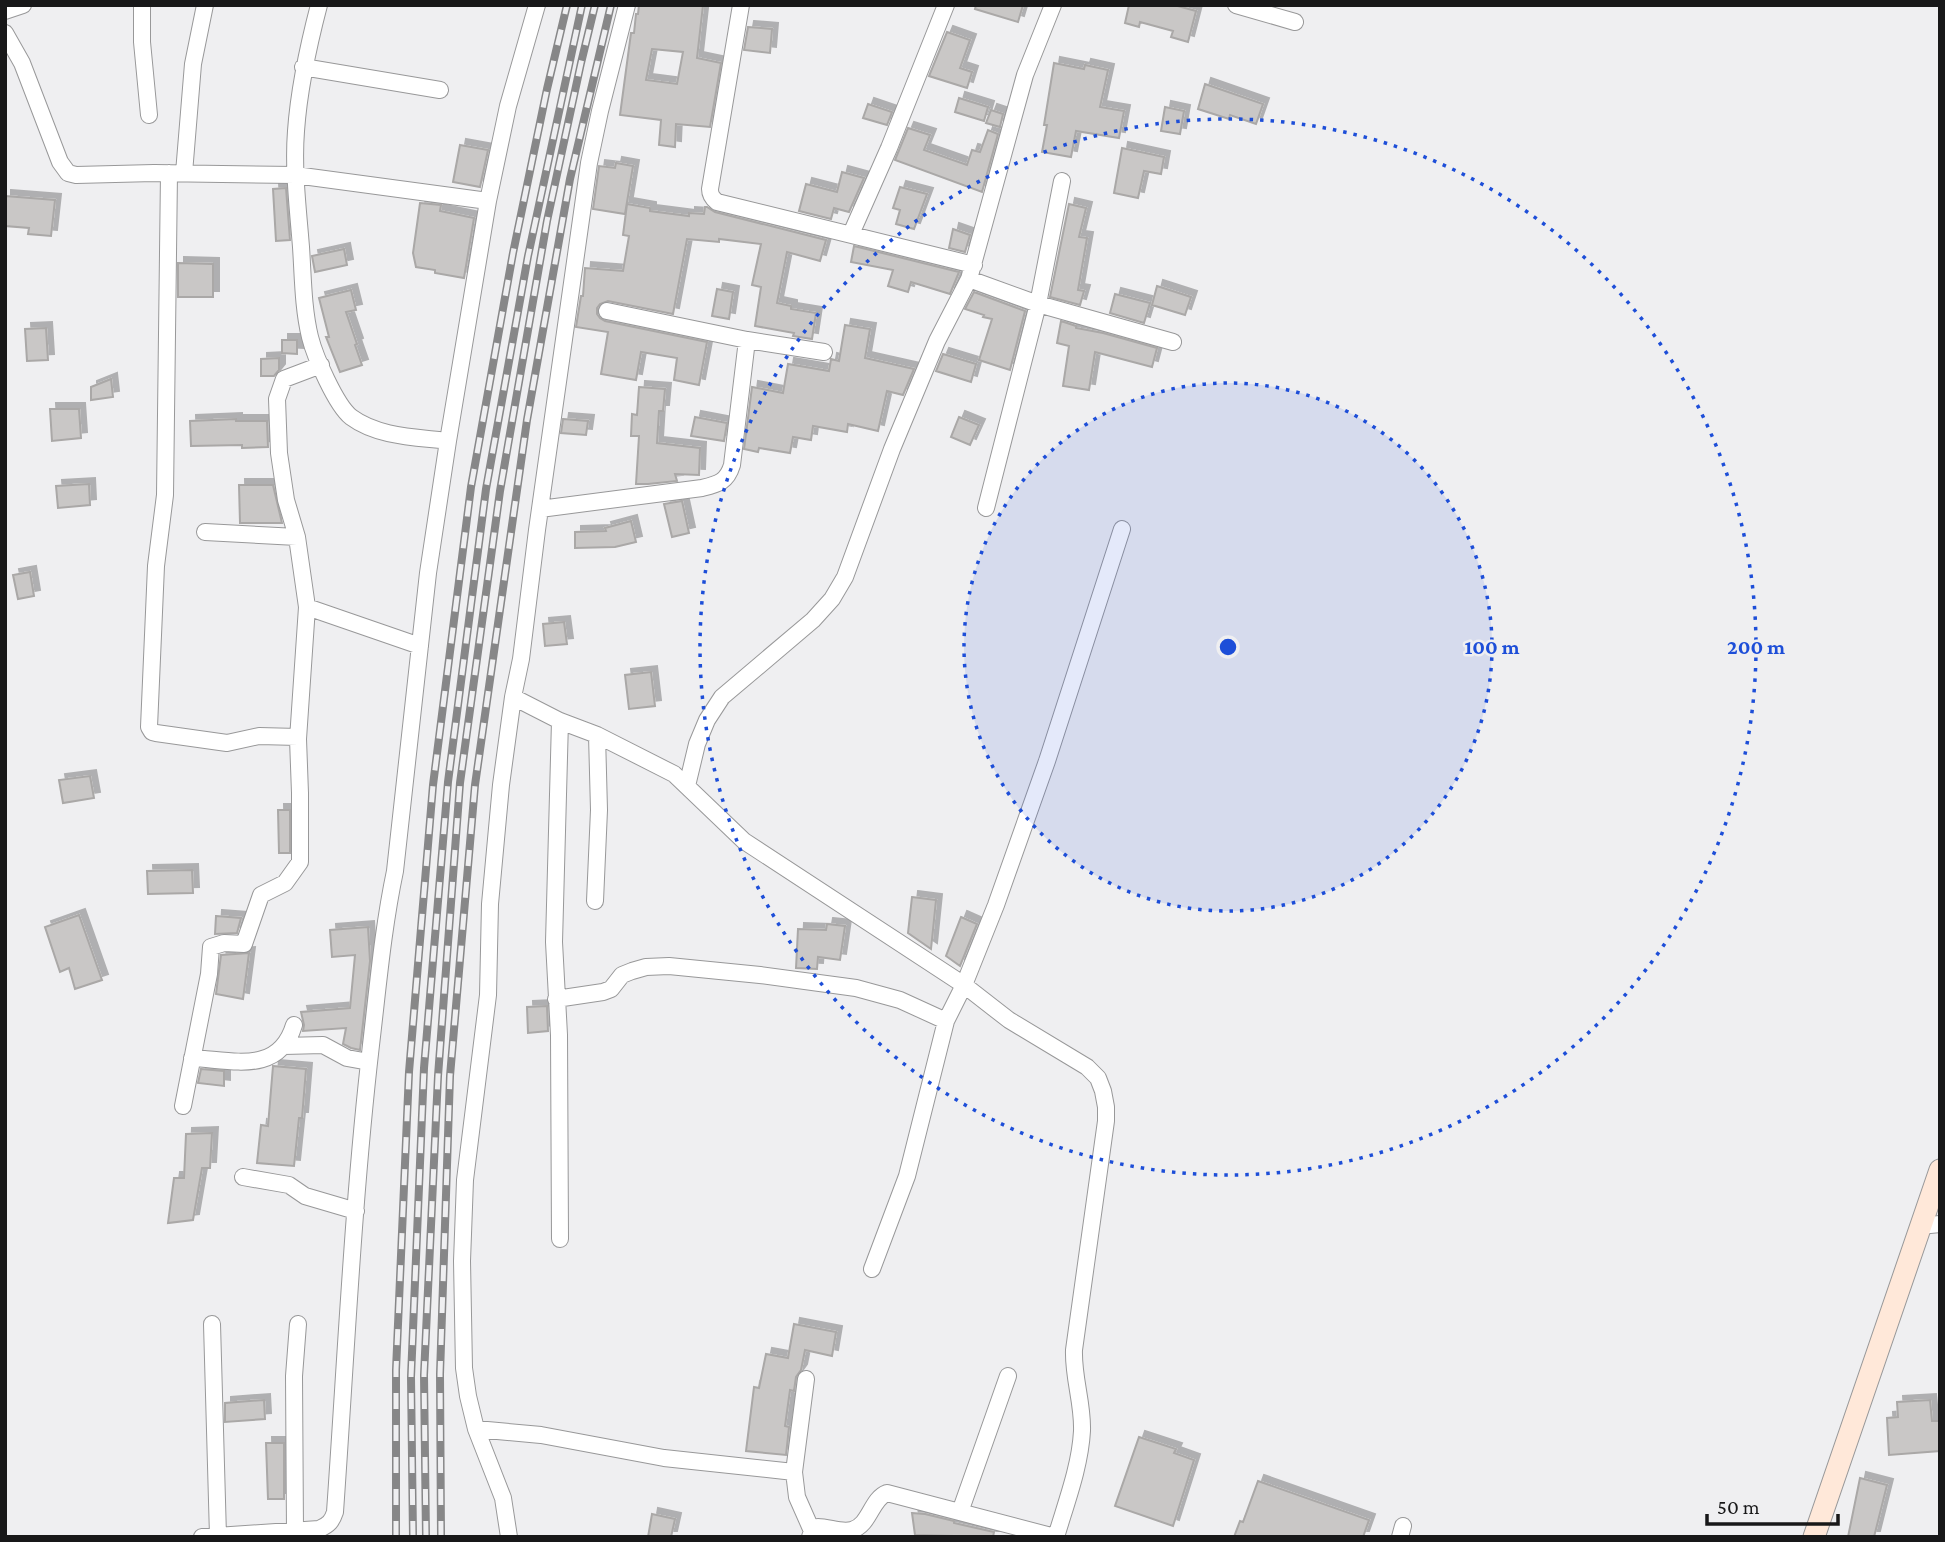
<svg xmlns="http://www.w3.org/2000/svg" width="1945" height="1542" font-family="'Crimson Pro',serif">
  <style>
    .building { fill: #c9c7c6; stroke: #aaa8a7; stroke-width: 2; fill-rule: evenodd; filter: url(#shadow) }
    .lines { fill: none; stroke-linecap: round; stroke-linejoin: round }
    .street-casing { stroke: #989899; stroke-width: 18 }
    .secondary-casing { stroke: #989899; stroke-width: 23 }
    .street { stroke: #fff; stroke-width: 16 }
    .secondary { stroke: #ffe8d9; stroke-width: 21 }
    .rail-casing { stroke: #878788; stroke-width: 8 }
    .rail { stroke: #efeff1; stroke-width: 5; stroke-dasharray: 16; stroke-linecap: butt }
    .ring { fill: none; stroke: #1d4ed8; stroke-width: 3.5; stroke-dasharray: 3.5 7 }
    .centre { fill: #1d4ed8; stroke: #efeff1; stroke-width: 3.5 }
    .ring-label { font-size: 21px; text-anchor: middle; font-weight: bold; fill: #1d4ed8; stroke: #efeff1; stroke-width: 5; stroke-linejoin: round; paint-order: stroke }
  </style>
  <defs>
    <filter id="shadow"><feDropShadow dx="6" dy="-6" stdDeviation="0" flood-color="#0004"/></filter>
  </defs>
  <rect width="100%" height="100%" fill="#efeff1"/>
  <!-- building -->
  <path class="building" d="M639,5H703L697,58L721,63L710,127L676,124L675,147L659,145L661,120L620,115L631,33H634L636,14H638ZM652,49L683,52L677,84L646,80Z
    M976,5H1023L1018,22L975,9Z
    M1129,5H1174L1196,11L1188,42L1171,37L1173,31L1140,22L1139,27L1125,23Z
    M748,27L772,29L770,53L744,50Z
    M947,32L970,40L960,68L972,72L967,88L929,76Z
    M1054,63L1084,69L1085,65L1108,70L1100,107L1124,111L1119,138L1076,131L1071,157L1042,152L1047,125H1044Z
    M1205,84L1263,104L1256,124L1230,115L1229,119L1198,109Z
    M959,98L988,107L984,121L955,112Z
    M868,104L892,112L887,125L863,118Z
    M1165,107L1184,111L1180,134L1161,131Z
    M991,110L1003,114L1000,127L986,123Z
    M908,128L930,135L924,150L967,165L972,150L980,152L988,130L998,134L982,192L895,160Z
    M460,145L488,150L480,187L453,182Z
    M1122,148L1164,157L1161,174L1144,171L1138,198L1114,193Z
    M616,163L633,166L625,214L593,209L599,166L615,168Z
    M842,172L864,178L849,212L834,208L831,219L799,211L806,184L837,192Z
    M900,187L927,194L914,229L896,224L900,210L893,208Z
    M286,188L290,240L276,241L273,189Z
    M5,196L55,200L51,236L28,234L29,228L5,226Z
    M420,203L441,205L440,211L474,218L464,278L435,273V270L416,267L413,253Z
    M627,204L650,208V211L689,216V213L704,214L705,207H707L715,212L826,240L820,261L787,252L777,303L791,306V309L816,313L812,339L793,336L794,333L755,326L761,287L752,285L761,244L719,239V242L687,239L673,314L608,301L600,304L597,308V314L600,318L605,321L707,342L699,385L674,380L677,358L641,352L636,380L601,374L608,332L576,327L581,296H583L585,268L623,271L629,236L623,235Z
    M1069,204L1086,208L1079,237L1087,238L1078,290L1084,291L1080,305L1050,297Z
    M953,229L970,235L965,252L949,248Z
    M854,246L959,272L950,294L911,282L908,292L888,286L893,270L851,262Z
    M344,249L347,265L315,272L312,256Z
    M178,263L213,264V297H178Z
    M1157,286L1191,297L1185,315L1152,305Z
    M717,289L733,292L729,319L712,316Z
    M351,290L356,310L346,312L357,344L355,345L362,365L340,372L326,337H329L319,298Z
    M974,292L1025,311L1010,370L979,360L992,319L983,317L984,315L965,309Z
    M1115,294L1150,303L1144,323L1110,313Z
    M1061,321L1076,326V328L1103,333L1157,348L1152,367L1095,352L1089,390L1063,386L1069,346L1057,343Z
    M845,325L870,329L865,358L914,369L903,395L887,391L878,431L848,424L847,432L813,426L811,440L793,437L790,453L759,448L758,452L744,449L752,387L783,393L788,364L829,371L831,359L839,361Z
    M46,328L48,360L27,361L25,329Z
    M282,340H297V354L282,353Z
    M943,354L976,364L971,382L936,371Z
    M279,358V370L274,376H261V359Z
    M111,379L113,397L91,400V387Z
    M639,387L665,389L663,411H659L657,443L700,448L699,475L675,474L677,481L648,484H636L639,436H631L632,414L637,415Z
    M50,409H79L81,438L52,441Z
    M695,417L727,423L724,441L691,436Z
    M959,417L979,425L970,445L951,437Z
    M236,419V421H267L268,447L242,448V445L191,446L190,421Z
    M563,419L588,421L586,435L561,433Z
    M89,484L90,505L58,508L56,486Z
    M239,485H273L282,523H240Z
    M682,501L689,533L672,537L664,504Z
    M631,521L636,542L615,547L575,548V532L606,531L605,528Z
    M30,572L34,596L18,599L13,575Z
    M564,622L567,644L545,646L543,624Z
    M651,672L655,706L629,709L625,675Z
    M90,776L94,798L63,803L59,780Z
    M278,810H290V853H279Z
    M192,870L193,893L148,894L147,871Z
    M912,897L936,900L931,949L908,933Z
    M79,915L102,980L75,989L69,968L60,972L45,927Z
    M216,916L241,918L237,933L215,934Z
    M961,917L977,924L960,966L946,956Z
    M827,924L845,926L840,960L818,957L817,969L796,968L798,929L826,930Z
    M368,927L370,961L360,1050L351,1048L343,1044L346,1028L303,1031L304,1025L301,1012L350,1008L355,955L332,957L330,930Z
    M249,953L243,999L216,994L221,955Z
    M547,1006L548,1031L528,1033L527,1007Z
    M273,1066L306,1069L302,1118H299L294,1166L257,1163L261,1125L268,1126Z
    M201,1069L224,1071V1086L198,1083Z
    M212,1133L210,1168H202L193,1220L168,1223L174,1178H184L186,1134Z
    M794,1324L836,1332L832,1356L805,1350L801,1370L796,1377L794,1391L790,1390L785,1426L789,1427L786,1455L746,1451L754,1387L759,1388L766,1354L788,1358Z
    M264,1400L265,1419L225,1422V1403Z
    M1930,1400L1932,1421H1940V1451L1889,1455L1887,1418L1898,1417L1897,1402Z
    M1139,1437L1176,1449L1174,1453L1194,1460L1173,1526L1115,1506Z
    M266,1443H284V1499H268Z
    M1860,1478L1887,1485L1874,1537H1848Z
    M1258,1481L1369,1520L1363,1537H1234L1240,1521L1243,1522Z
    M912,1513L925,1514L954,1521V1523L994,1532L993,1537L915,1535Z
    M652,1514L675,1519L671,1537H648Z"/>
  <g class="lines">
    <defs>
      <path id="street" d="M142,5V42L149,115
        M319,5C308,47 299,88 296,131C293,169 298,209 301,247C303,277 303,308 310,337C315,357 336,405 351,417C378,437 416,437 448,441
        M741,5L710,189C710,195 712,198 717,202L974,265
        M1236,5L1295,22
        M5,11L23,5
        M5,33L22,63L60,162L68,173L76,175L154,173L295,175L488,201
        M303,67L440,90
        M169,173L165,495L156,566L149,727L152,732L156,733L227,743L259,736L298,737
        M184,173L193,64L205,5
        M851,234L889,148L946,5
        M969,279L1038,304L1173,342
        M747,340L824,352
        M986,508L1038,304L1062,181
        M540,509L702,488C718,484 727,482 732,465L747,340L607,311
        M205,532L297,537
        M307,607L420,646
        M513,697L560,721L597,735L674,774L744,841L964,985L1009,1020L1087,1067L1098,1078L1103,1091L1106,1107V1121L1074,1350C1073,1378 1083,1403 1082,1431C1080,1467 1066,1503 1056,1537
        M687,786L697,744L707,720L722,697L813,620L832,599L845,577L892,449L937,341L969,279L1025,75L1053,5
        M595,901L599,810L597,735
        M556,999L603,992L611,989L622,975L632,971L646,967L669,966L760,975L856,988L900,1000L946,1021
        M284,1046L323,1045L347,1058L369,1062
        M192,1058C233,1060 279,1075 294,1025
        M183,1106L209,974L211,947L224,943L244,944L261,895L285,883L300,862V793L298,739L307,607L297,537L286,500L279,453L277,399L284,379L321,365
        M243,1177L289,1185L305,1196L356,1211
        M1920,1226L1940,1224
        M560,1239L559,1035L554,942L560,721
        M872,1269L907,1176L946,1021L964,985L996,905L1047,761L1122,529
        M212,1324L218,1536
        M806,1379L794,1472L797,1497L812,1531
        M476,1429L541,1435L664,1458L794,1472
        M960,1512L1008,1376
        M295,1531L294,1376L298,1324
        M202,1537L319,1529C329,1525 332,1521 335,1512C346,1356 353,1200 371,1045C378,986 383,928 395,871L428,573L448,441L488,201L508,106L537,5
        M509,1537L503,1498L476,1429L468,1396L464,1368L462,1261L465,1180L488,995L490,904L501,785L513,697L521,659L537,530L589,163L600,111L627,5
        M810,1537L812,1531L818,1527C829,1527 841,1533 852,1530C870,1525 871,1499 887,1493L1055,1537
        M1400,1537L1403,1526"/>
      <path id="secondary" d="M1814,1537L1940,1170"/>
    </defs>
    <!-- street casing -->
    <use href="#street" class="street-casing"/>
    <!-- secondary casing -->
    <use href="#secondary" class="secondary-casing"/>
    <!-- street -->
    <use href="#street" class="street"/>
    <!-- secondary -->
    <use href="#secondary" class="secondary"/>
    <defs>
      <path id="rail" d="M396,1537V1370L409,1072L433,785L471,487L513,253L547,89L567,5
        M413,1537L411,1377L424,1068L448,782L486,489L528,256L582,5
        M426,1537L424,1375L438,1076L460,783L500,491L547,221L581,63L595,5
        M441,1537L440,1374L450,1076L475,785L527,420L570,179L611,5"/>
    </defs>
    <!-- rail casing -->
    <use href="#rail" class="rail-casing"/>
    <!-- rail -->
    <use href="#rail" class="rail"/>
  </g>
  <!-- distance rings -->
  <circle cx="1228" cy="647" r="264" fill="#1d4ed8" fill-opacity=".12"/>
  <g class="ring">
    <circle cx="1228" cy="647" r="264"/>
    <circle cx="1228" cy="647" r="528"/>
  </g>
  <circle cx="1228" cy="647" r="10" class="centre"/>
  <g class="ring-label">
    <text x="1492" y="654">100 m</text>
    <text x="1756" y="654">200 m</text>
  </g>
  <!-- border -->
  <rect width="1945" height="1542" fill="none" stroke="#181819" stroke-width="14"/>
  <!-- scale -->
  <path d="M1707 1514v10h131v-10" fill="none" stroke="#181819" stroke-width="3.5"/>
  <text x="1717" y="1514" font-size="21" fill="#181819" stroke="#efeff1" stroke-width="5" paint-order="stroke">50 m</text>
</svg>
